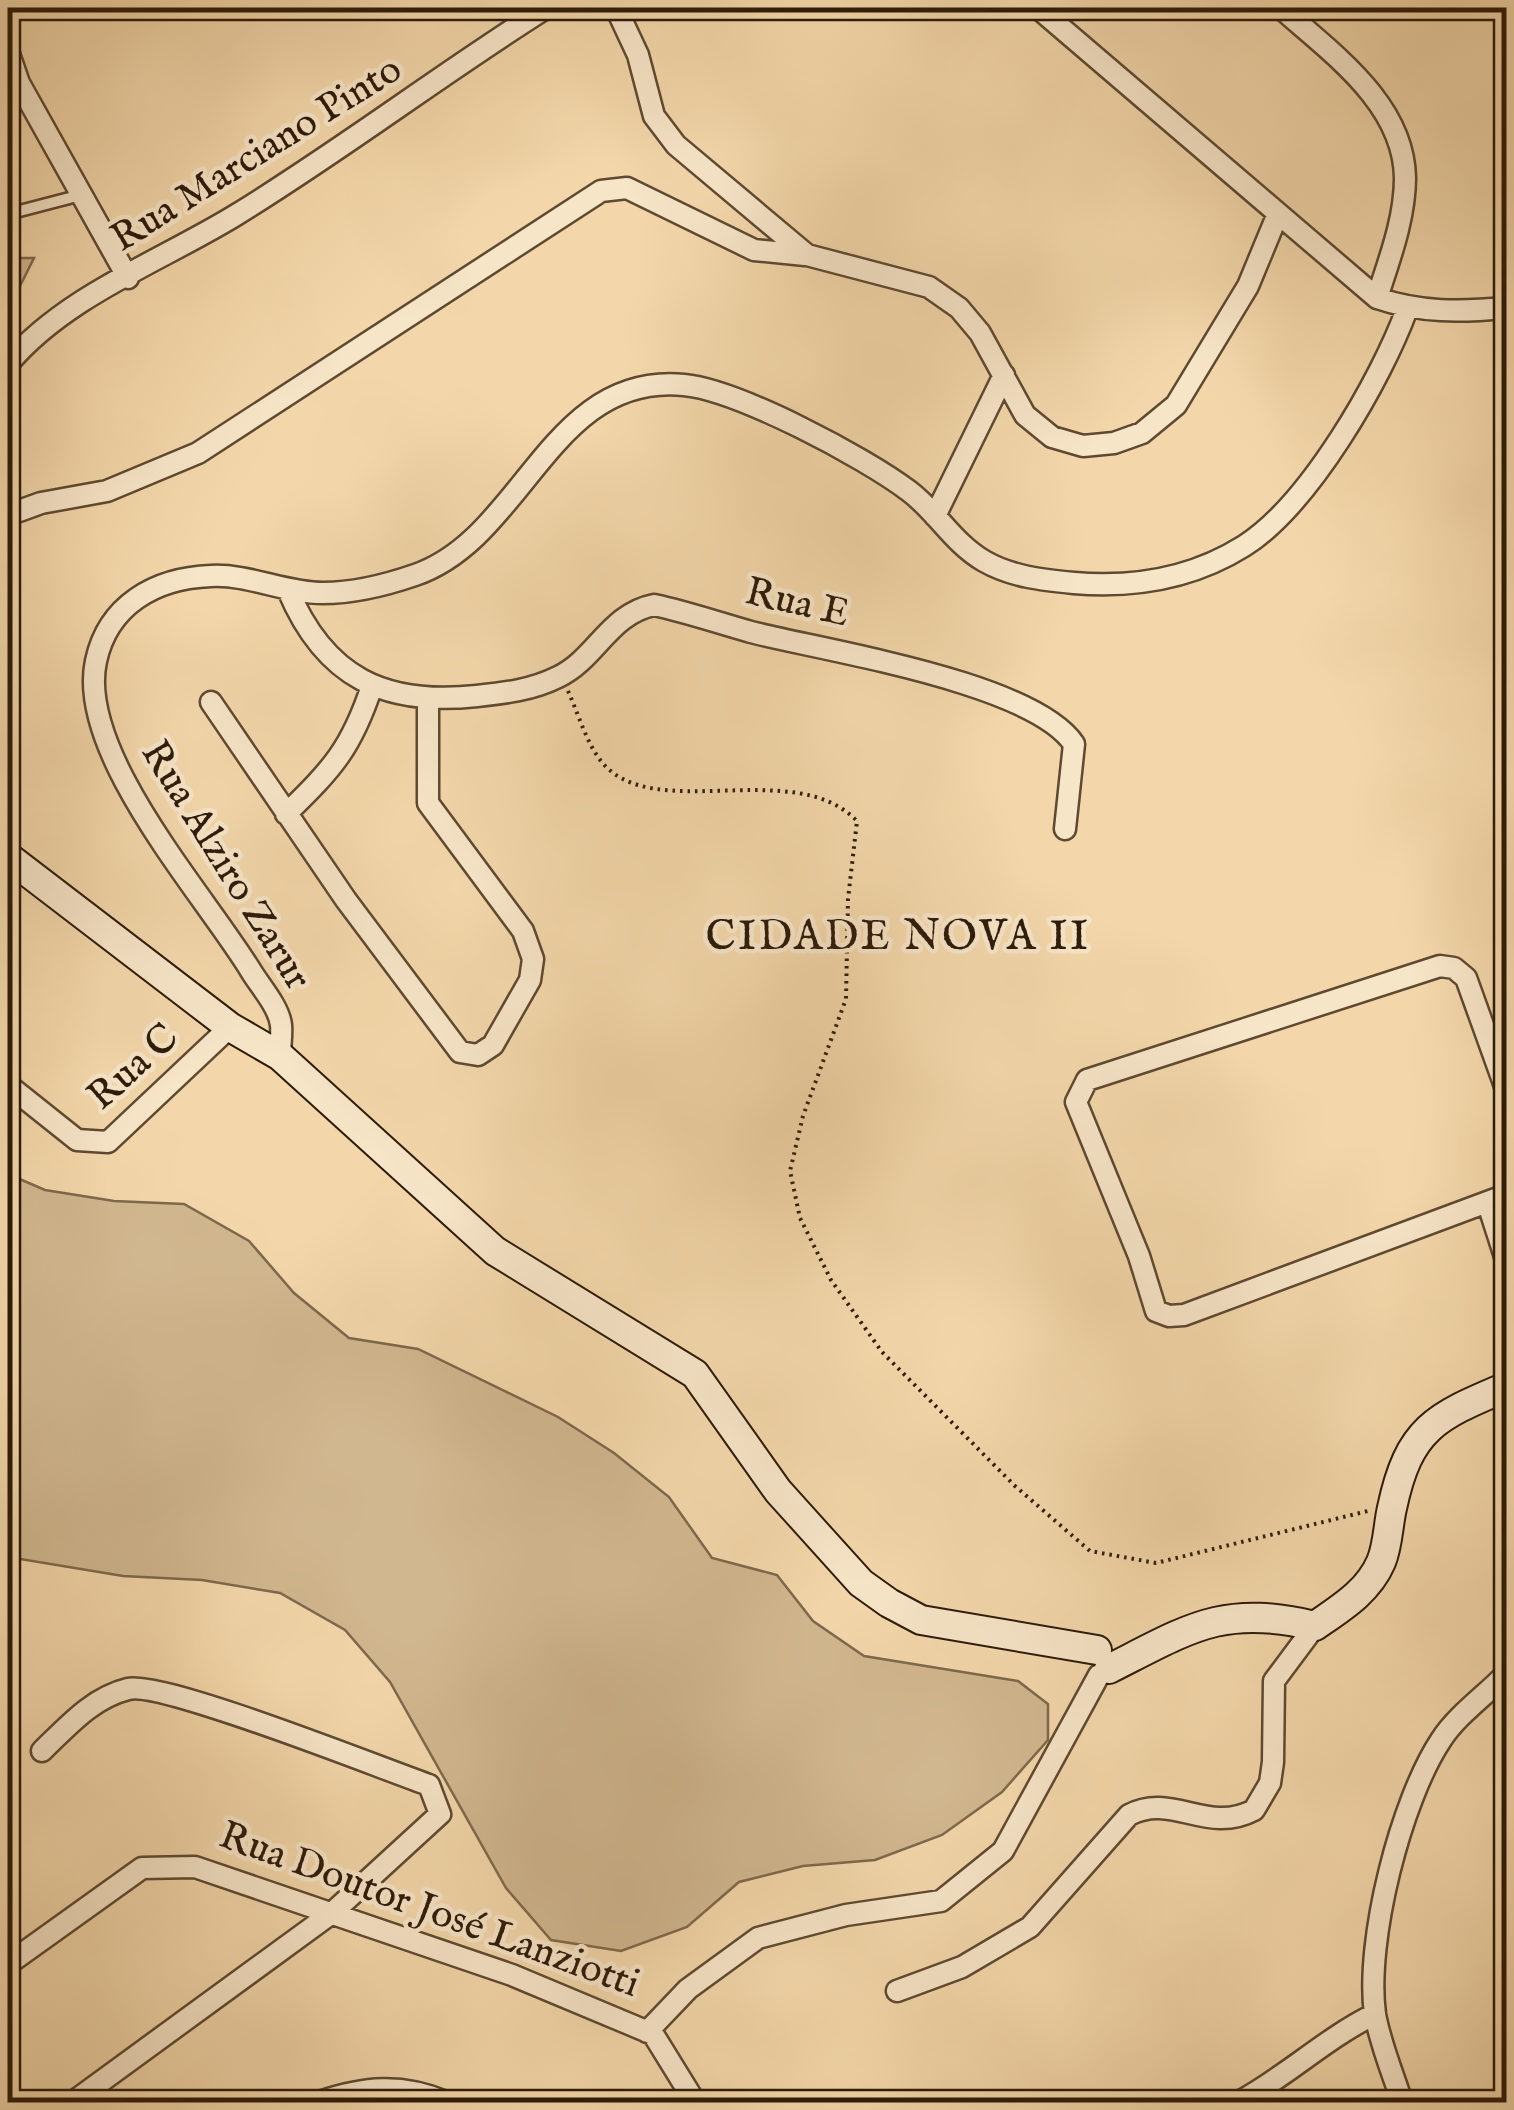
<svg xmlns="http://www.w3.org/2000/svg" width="1514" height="2110" font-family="'IM FELL English',serif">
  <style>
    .green { fill: #d1b78f; stroke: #7e684c; stroke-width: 2.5 }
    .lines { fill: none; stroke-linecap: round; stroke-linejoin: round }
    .lane-casing { stroke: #5e4931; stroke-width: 15 }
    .street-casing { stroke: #5e4931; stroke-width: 25 }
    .secondary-casing { stroke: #2c1a09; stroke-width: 32 }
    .path { stroke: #2c1a09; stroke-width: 4; stroke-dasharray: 2.5 5; stroke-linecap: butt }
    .lane { stroke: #f7e5c8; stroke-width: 10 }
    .street { stroke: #f7e5c8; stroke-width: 20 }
    .secondary { stroke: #f7e5c8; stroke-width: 28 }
    .labels { text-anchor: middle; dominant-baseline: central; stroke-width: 9; stroke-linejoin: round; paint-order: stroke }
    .street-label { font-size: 40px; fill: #2c1a09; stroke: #f7e5c8 }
    .neighbourhood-label { font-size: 42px; letter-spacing: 2.5px; fill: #2c1a09; stroke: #f7e5c8 }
  </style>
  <rect width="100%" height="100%" fill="#f3d7aa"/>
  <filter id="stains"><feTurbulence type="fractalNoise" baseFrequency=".002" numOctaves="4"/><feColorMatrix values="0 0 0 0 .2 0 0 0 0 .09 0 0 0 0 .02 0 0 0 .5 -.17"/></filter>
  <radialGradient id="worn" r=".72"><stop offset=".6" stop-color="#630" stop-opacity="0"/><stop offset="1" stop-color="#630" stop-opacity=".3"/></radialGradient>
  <!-- green -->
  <path class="green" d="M8,258H34L8,310Z
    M8,1174L45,1190L114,1201L184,1204L249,1241L294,1293L349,1338L418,1349L558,1417L614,1453L669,1497L712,1558L777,1575L813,1621L864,1656L1018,1681L1048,1704V1740L1002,1792L942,1835L875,1860L803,1866L739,1882L687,1927L621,1951L551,1940L506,1888L390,1682L345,1630L280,1593L202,1580L123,1576L8,1557Z"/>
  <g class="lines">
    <defs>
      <path id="lane" d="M8,214L81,195"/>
      <path id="street" d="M616,8L638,55L654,116L676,145L807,255L929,287L959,308L980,333L1025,415L1052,437L1083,446L1114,443L1142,433L1176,405L1248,286L1277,216
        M1038,8L1377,298C1421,313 1461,312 1506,308
        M1281,8C1331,53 1404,103 1405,178C1405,219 1389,260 1377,298
        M8,51L19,83L128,278
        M8,364C65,296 161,261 236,215C342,150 441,74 546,8
        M8,515L41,503L107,491L198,453L601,191L627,188L754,250L805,255
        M935,516L1004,375
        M288,590C325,678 385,706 477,696C505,693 532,690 558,677C596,659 609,614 654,605C687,612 719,623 751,632C825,651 1032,682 1074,744L1065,829
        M211,702L346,900L460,1052L478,1055L493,1045L530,980L533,959L523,931L428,803V701
        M286,814C333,768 351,749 372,686
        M280,1056C280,1046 282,1034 281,1025C279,1007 260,986 251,971C204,894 76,753 96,661C108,605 155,578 211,576C249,574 285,593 323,593C354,593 386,585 415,575C524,538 550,372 684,385C738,390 864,457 909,491C937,512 953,543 984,561C1012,577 1043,580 1074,583C1134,588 1193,578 1244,546C1309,505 1381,380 1407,309
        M8,1085L77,1140L108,1142L230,1027
        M1506,1089L1466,978L1454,968L1440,966L1087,1080L1076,1102L1139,1256L1156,1311L1169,1316L1184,1315L1506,1195
        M1488,1204L1506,1260
        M42,1751C68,1726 92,1698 128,1689C161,1680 383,1769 429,1785L440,1814L332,1913L73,2102
        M8,1964L142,1868L195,1867L512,1975L653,2034L695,2102
        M897,1991L962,1967L1030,1927L1129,1815C1172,1792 1207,1835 1254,1810L1270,1783L1273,1762L1274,1681L1315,1626
        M647,2032L688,1989L758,1938L846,1915L941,1901L1003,1851L1099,1675
        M319,2102C364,2087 401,2083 446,2102
        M1239,2102C1287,2076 1326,2038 1375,2014
        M1402,2102C1393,2074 1380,2043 1375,2014C1365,1941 1401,1800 1441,1740C1457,1715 1486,1695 1506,1674"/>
      <path id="secondary" d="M8,857L230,1027L280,1056L495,1251L695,1374L778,1491L861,1583L889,1603L921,1620L1097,1650
        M1109,1669C1190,1628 1223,1604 1315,1626C1341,1608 1368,1592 1381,1562C1388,1546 1388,1525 1392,1508C1409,1428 1435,1417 1506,1387"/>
    </defs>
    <!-- lane casing -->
    <use href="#lane" class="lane-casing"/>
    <!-- street casing -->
    <use href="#street" class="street-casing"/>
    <!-- secondary casing -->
    <use href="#secondary" class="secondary-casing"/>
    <!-- path -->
    <path class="path" d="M568,691C578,713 586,742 601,761C652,826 793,755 857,821L848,899L846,999L803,1116L790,1171L800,1218L831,1280L882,1352L1015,1486L1090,1551L1156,1563L1368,1511"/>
    <!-- lane -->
    <use href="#lane" class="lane"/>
    <!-- street -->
    <use href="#street" class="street"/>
    <!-- secondary -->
    <use href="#secondary" class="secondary"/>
  </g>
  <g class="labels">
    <!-- street labels -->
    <g class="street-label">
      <text transform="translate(257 155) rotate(-32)">Rua Marciano Pinto</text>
      <text transform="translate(797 604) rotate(13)">Rua E</text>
      <text transform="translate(225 866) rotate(58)">Rua Alziro Zarur</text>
      <text transform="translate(134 1068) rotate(-42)">Rua C</text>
      <text transform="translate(429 1911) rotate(20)">Rua Doutor José Lanziotti</text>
    </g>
    <!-- neighbourhood labels -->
    <g class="neighbourhood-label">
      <text x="898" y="937">CIDADE NOVA II</text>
    </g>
  </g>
  <!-- margin -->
  <rect width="1514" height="2110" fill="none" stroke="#f3d7aa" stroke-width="40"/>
  <rect x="10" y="10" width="1494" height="2090" fill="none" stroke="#2c1a09" stroke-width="5"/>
  <rect x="20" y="20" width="1474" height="2070" fill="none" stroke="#2c1a09" stroke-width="2.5"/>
  <rect width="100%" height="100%" filter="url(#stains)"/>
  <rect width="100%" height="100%" fill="url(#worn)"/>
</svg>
